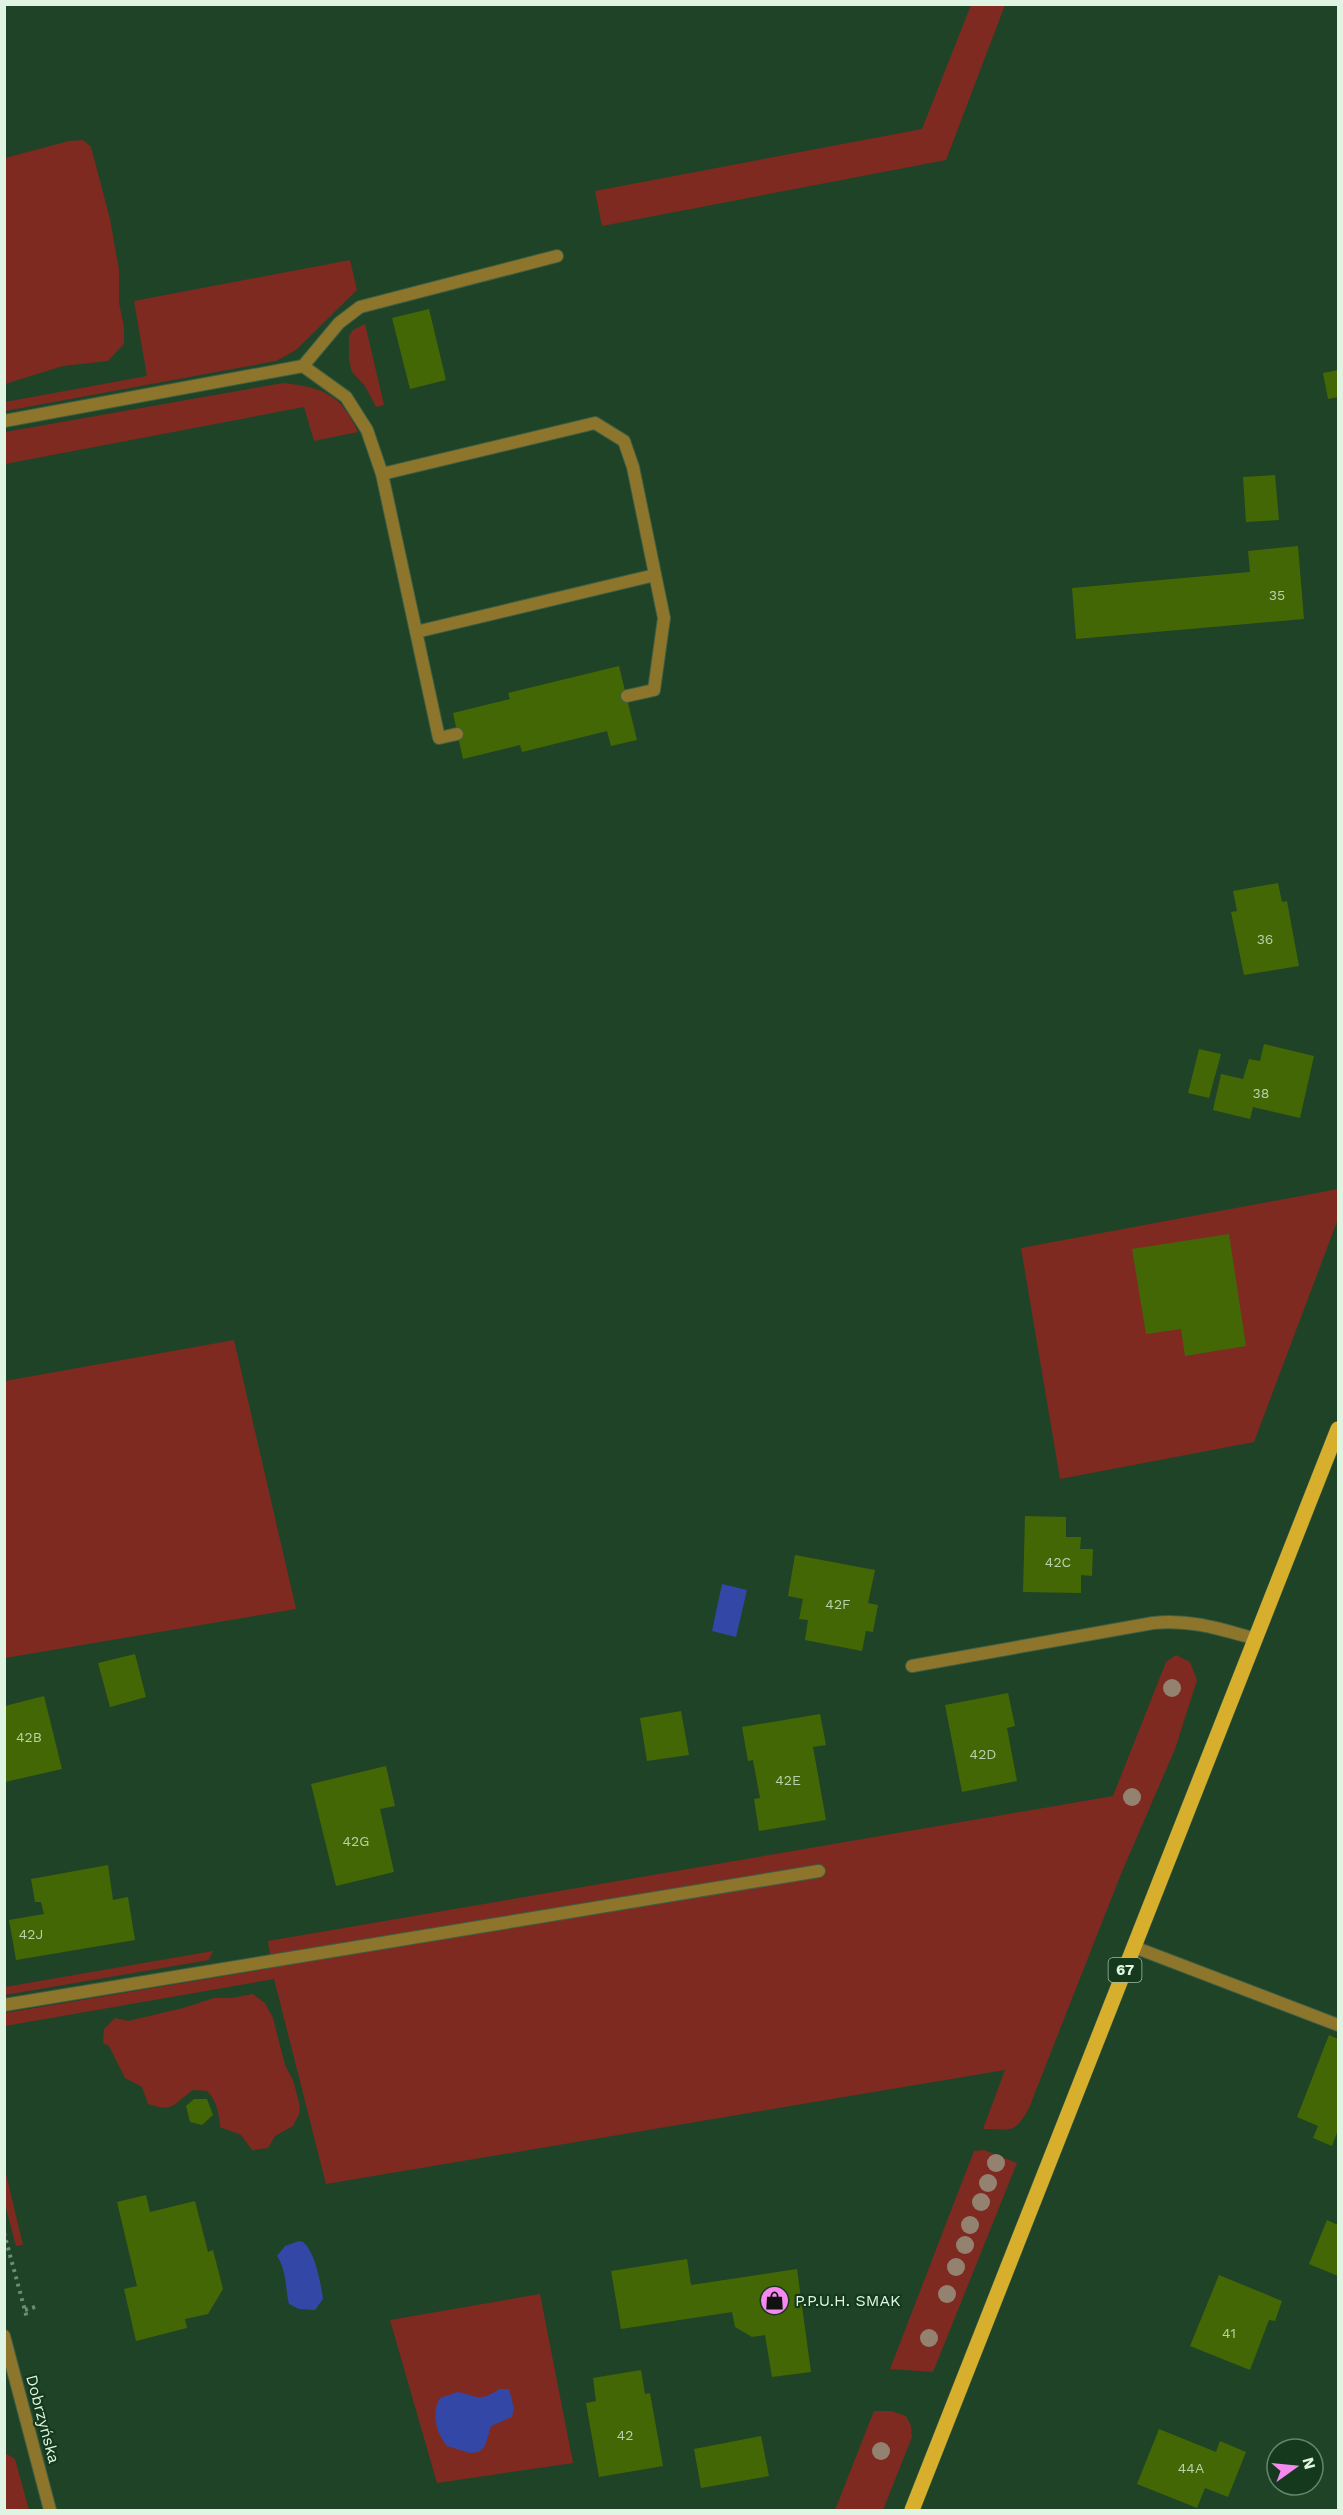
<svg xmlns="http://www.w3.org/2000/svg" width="1343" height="2515" font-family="'Work Sans',sans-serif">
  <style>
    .green { fill: #7e2a21 }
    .water { fill: #3348a6 }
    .building { fill: #446706 }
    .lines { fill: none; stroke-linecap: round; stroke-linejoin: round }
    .service-casing { stroke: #3e5f45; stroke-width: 14 }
    .minor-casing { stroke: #3e5f45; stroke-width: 14 }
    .tertiary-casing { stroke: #3e5f45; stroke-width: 14 }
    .primary-casing { stroke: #3e5f45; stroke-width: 16 }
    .path { stroke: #6e8c74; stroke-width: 4; stroke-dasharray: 3 4.5; stroke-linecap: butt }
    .service { stroke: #8e752c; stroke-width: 12 }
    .minor { stroke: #8e752c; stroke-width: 12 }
    .tertiary { stroke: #8e752c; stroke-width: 12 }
    .primary { stroke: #d8af2d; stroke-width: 15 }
    .tree { fill: #948270 }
    .labels { text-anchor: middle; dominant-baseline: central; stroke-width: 4.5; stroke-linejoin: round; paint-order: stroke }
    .number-label { font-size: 14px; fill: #b8d1ab }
    .shield { fill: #14391d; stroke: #a2bca7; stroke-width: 1.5 }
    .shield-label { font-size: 15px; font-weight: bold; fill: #dff4e2 }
    .poi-label { font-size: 16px; fill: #dff4e2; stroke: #14391d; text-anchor: start }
    .street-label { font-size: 16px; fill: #dff4e2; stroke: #14391d }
  </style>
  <rect width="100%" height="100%" fill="#1f4327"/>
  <!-- green -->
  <path class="green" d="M971,5H1005L946,160L602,226L595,191L922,129Z
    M83,140L91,147L110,219L119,270V303L124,327V344L108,361L63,366L5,384V158L69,141Z
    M350,260L357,290L296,350L276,361L5,411V402L147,376L134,301Z
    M365,324L384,405L376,407L365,386L352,372L349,360V336L353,330Z
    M283,383C321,387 342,394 358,432L314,441L304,407L5,464V432Z
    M1338,1189V1219L1254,1442L1060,1479L1021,1248Z
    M234,1340L296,1609L5,1658V1381Z
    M1176,1655L1190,1662L1197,1680L1175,1749L1121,1874L1029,2108C1014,2135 1011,2129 983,2129L1005,2070L326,2184L274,1979L5,2026V2013L272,1968L268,1941L1113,1796L1166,1662Z
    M213,1951L209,1960L5,1995V1987Z
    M253,1994L265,2003L273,2018L285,2065L293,2080L300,2106L299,2114L293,2126L275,2136L268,2148L252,2150L241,2135L220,2127C219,2113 217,2101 207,2091L193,2090C173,2104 174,2113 148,2104L142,2087L125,2078L109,2046L103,2043L104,2029L115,2018L128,2021L183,2008L214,1998H231Z
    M984,2150L1017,2163L933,2372L890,2369L974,2151Z
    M5,2170L23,2245L16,2246L5,2204Z
    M540,2294L573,2463L437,2483L390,2320Z
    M874,2411H891L906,2416L911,2426L912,2437L883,2510H835Z
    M5,2453L15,2459L29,2510H5Z"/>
  <!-- water -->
  <path class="water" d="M722,1584L747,1590L736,1637L712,1631Z
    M299,2241L303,2242C315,2251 321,2284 323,2299L315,2310L299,2309L289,2304C285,2287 287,2271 277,2256L285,2246Z
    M499,2389H509L514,2408L512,2417L491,2426L485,2446L479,2452L470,2453L447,2446C436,2433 431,2413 440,2398L458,2392C479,2396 478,2403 499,2389Z"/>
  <!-- building -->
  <path class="building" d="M429,309L446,380L410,389L392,318Z
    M1338,370V397L1328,399L1323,373Z
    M1275,475L1279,520L1246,522L1243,477Z
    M1298,546L1304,619L1076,639L1072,588L1250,572L1248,551Z
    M619,666L637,740L611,746L607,731L522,752L520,745L463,759L453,713L510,699L508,693Z
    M1278,883L1282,902L1287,901L1299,966L1244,975L1231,912L1237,911L1233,891Z
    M1264,1044L1314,1056L1300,1118L1253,1107L1250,1119L1213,1110L1221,1074L1243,1079L1249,1059L1260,1061Z
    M1199,1049L1221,1054L1209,1098L1188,1093Z
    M1229,1234L1246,1346L1185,1356L1181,1329L1146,1334L1132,1249Z
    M1025,1516L1066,1517V1537H1081L1080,1549H1093L1092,1576L1081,1575V1593L1023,1592Z
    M795,1555L875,1570L868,1603L878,1605L873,1632L866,1631L862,1651L805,1640L808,1620L799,1619L803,1599L788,1596Z
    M135,1654L146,1697L110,1707L98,1663Z
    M1008,1693L1015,1726L1007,1728L1017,1781L962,1792L945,1705Z
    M44,1696L62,1769L5,1782V1706Z
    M681,1711L689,1755L647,1761L640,1718Z
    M820,1714L826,1745L813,1747L826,1820L759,1831L754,1799L760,1798L753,1760L748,1761L742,1727Z
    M386,1766L395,1806L380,1809L394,1872L336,1886L311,1784Z
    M108,1865L113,1900L128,1897L135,1940L16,1960L9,1920L44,1914L41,1902H35L31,1879Z
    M1329,2035L1338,2039V2134L1337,2133L1332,2146L1313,2138L1318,2126L1297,2117Z
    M194,2099H207L213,2115L202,2125L190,2122L186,2106Z
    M146,2195L150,2212L195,2201L208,2252L213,2250L223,2289L208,2314L185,2319L187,2328L136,2341L124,2289L137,2286L117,2202Z
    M1327,2220L1338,2225V2276L1309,2264Z
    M687,2259L691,2285L797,2269L811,2372L772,2377L765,2335L752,2337L735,2327L732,2312L621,2329L611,2271Z
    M1219,2275L1282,2301L1275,2321L1269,2320L1250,2370L1190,2346Z
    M641,2370L645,2394L650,2393L663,2466L599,2477L586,2403L596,2401L593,2378Z
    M1159,2429L1216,2452L1220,2441L1246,2452L1228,2497L1205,2488L1197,2508L1137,2484Z
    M761,2436L769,2476L701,2488L694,2449Z"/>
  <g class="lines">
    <defs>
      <path id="service" d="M303,366L339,323L360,307L557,256
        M4,421L303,366L346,397L367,430L382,474L439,738L457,734
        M382,474L595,423L624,441L633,467L664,618L654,690L627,696
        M416,632L655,575
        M912,1666L1153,1623C1191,1619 1220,1629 1256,1639
        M1134,1947L1338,2025"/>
      <path id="minor" d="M4,2005L819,1871"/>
      <path id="tertiary" d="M4,2336L50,2510"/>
      <path id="primary" d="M912,2510L1338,1429"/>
    </defs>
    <!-- service casing -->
    <use href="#service" class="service-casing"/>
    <!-- minor casing -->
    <use href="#minor" class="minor-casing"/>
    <!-- tertiary casing -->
    <use href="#tertiary" class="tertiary-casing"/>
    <!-- primary casing -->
    <use href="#primary" class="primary-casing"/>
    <!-- path -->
    <path class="path" d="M4,2233L27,2318
      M25,2310L38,2306"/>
    <!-- service -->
    <use href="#service" class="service"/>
    <!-- minor -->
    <use href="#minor" class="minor"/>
    <!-- tertiary -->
    <use href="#tertiary" class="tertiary"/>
    <!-- primary -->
    <use href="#primary" class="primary"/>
  </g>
  <!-- trees -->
  <g class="tree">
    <circle cx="1172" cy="1688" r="9"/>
    <circle cx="1132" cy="1797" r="9"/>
    <circle cx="996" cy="2163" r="9"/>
    <circle cx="988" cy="2183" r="9"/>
    <circle cx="981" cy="2202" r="9"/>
    <circle cx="970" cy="2225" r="9"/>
    <circle cx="965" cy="2245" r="9"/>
    <circle cx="956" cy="2267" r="9"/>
    <circle cx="947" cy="2294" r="9"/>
    <circle cx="929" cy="2338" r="9"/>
    <circle cx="881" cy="2451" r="9"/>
  </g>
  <!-- icons -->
  <defs>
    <symbol id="shop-disc" viewBox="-11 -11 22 22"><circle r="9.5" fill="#f589ee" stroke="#14391d"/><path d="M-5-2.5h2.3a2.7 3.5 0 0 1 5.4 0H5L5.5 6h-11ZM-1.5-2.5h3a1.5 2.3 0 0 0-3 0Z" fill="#111"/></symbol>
  </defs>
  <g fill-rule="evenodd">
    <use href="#shop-disc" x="758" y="2284" width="33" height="33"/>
  </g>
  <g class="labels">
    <!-- number labels -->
    <g class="number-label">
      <text x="1277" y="595">35</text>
      <text x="1265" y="939">36</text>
      <text x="1261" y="1093">38</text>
      <text x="1058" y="1562">42C</text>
      <text x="838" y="1604">42F</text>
      <text x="29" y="1737">42B</text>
      <text x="983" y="1754">42D</text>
      <text x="788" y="1780">42E</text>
      <text x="356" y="1841">42G</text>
      <text x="31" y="1934">42J</text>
      <text x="1229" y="2333">41</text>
      <text x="625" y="2435">42</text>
      <text x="1191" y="2468">44A</text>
    </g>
    <!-- shield labels -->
    <rect class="shield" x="1108.5" y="1958" width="33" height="24" rx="4.5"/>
    <g class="shield-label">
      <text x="1125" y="1970">67</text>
    </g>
    <!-- poi labels -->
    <g class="poi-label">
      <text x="795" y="2300">P.P.U.H. SMAK</text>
    </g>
    <!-- street labels -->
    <g class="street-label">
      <text transform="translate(43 2419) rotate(75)">Dobrzyńska</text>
    </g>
  </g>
  <!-- border -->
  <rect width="1343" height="2515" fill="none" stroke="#dff4e2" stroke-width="12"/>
  <!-- north arrow -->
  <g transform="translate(1295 2467) rotate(75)"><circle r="28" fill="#14391d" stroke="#65846c" stroke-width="1.5"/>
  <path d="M0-4.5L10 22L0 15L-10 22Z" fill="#f589ee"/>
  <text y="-9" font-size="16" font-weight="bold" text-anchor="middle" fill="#dff4e2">N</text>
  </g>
</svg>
